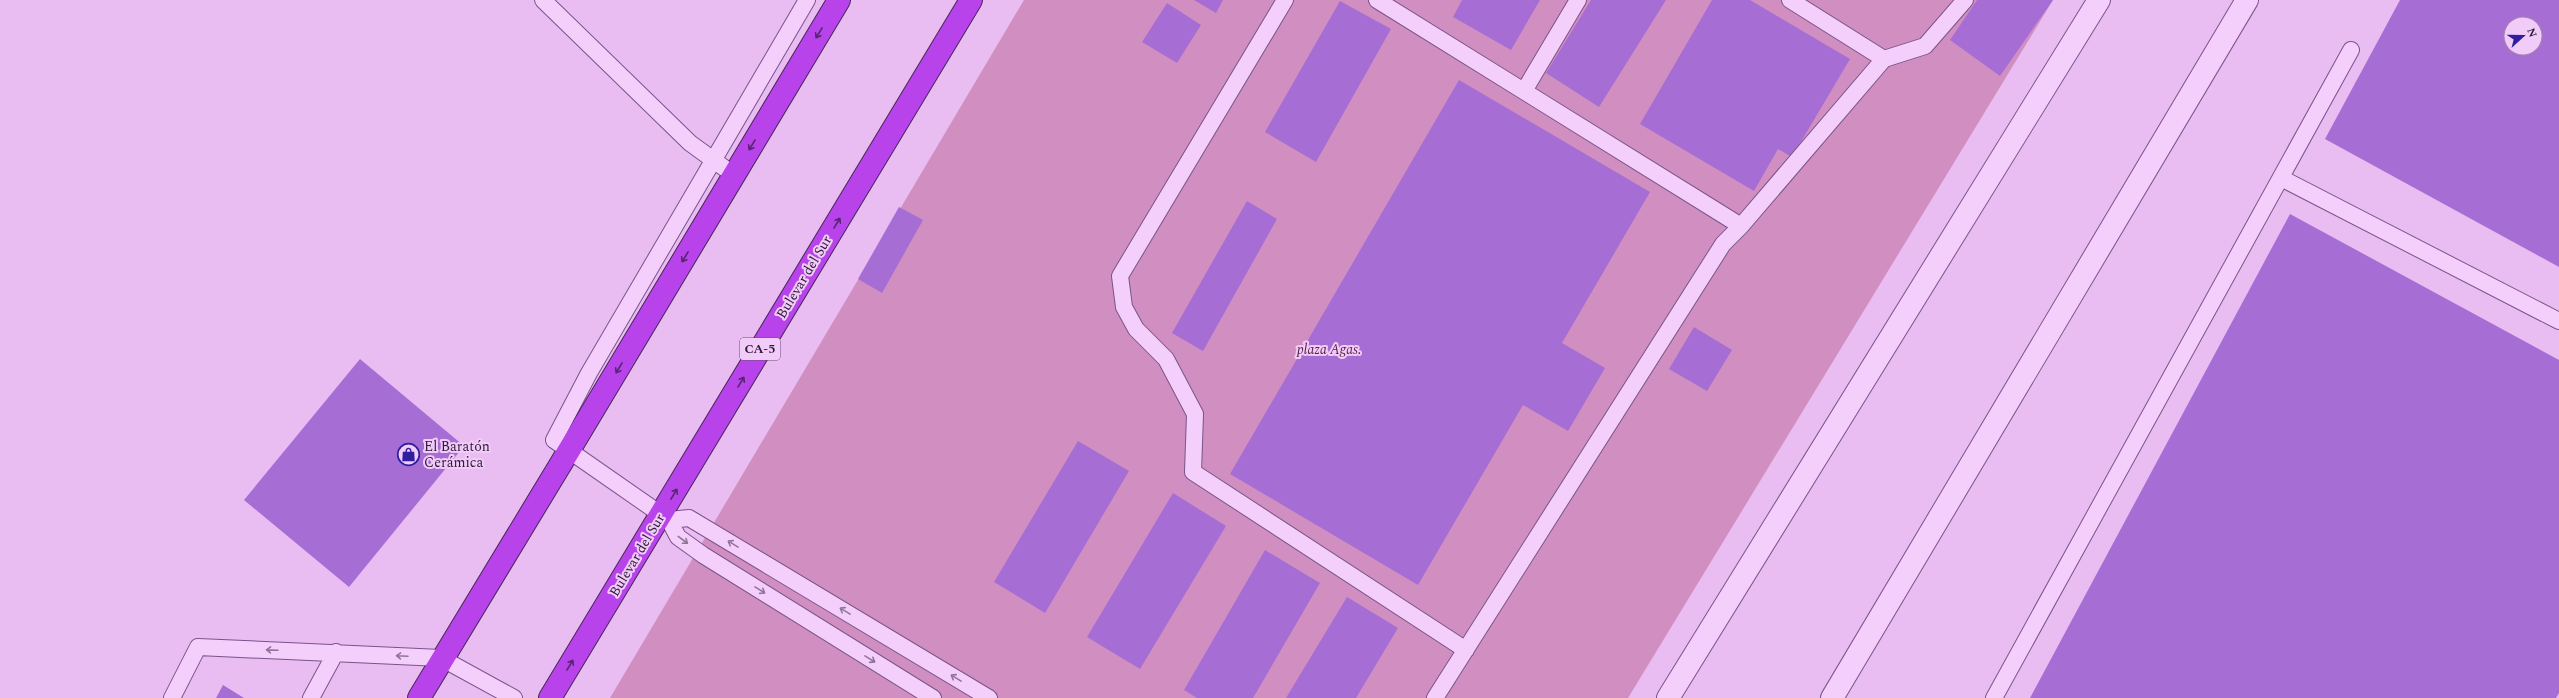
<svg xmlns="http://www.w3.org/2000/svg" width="2559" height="698" font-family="Spectral,serif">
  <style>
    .green { fill: #d08fc0 }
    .building { fill: #a66ed4; fill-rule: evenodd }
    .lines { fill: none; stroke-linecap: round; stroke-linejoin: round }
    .lane-casing { stroke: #79548b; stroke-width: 18 }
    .street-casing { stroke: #79548b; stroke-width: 24 }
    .highway-casing { stroke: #452958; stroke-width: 24 }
    .lane { stroke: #f5cffc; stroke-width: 16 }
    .street { stroke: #f5cffc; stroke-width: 22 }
    .highway { stroke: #b843eb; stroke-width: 22 }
    .oneway { stroke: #57266e }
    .oneway2 { stroke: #91749a }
    .labels { text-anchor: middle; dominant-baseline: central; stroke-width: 4; stroke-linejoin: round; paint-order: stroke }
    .shield { fill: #f2ccf9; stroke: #684f72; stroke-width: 1 }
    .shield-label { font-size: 13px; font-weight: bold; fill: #2d1a38 }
    .street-label { font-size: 14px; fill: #2d1a38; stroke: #f2ccf9 }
    .park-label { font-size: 14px; font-style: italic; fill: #571f41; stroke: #f2ccf9 }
    .poi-label { font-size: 14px; fill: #2d1a38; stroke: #f2ccf9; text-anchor: start }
  </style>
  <rect width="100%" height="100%" fill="#e9bcf2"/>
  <!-- green -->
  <path class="green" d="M1024,0H2053L1628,698H610Z"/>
  <!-- building -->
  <path class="building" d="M1194,0H1223L1216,13Z
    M1462,0H1540L1511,50L1453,17Z
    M1591,0H1666L1599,107L1546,73Z
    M1712,0H1750L1850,59L1792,157L1778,149L1754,191L1640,124Z
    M1977,0H2053L2000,76L1950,40Z
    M2400,0H2559V267L2325,139ZM2511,24H2535V48H2511Z
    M1340,1L1391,29L1316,162L1265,132Z
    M1167,3L1201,25L1177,63L1142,42Z
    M1459,80L1650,192L1562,343L1605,368L1568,431L1523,405L1418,585L1230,474Z
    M1247,201L1277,219L1203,351L1172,333Z
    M899,207L923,220L882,293L858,279Z
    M2290,214L2559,360V693L2556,698H2030Z
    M1694,327L1732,350L1707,391L1669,369Z
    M360,359L464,446L349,587L244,500Z
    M1078,441L1129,471L1045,613L994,582Z
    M1173,493L1226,526L1140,669L1087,637Z
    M1265,550L1320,583L1253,698H1197L1184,690Z
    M1347,597L1398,628L1356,698H1286Z
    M223,685L244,698H216Z"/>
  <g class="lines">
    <defs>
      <path id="lane" d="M543,0L690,143L734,175
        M807,0L589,373L554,440L669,520L678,537L703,555L933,698
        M1285,0L1120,276L1124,307L1136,329L1166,359L1195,414L1193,472L1466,650
        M1377,0L1741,226L1723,244L1435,698
        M1790,0L1884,59L1925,46L1965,0
        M1524,91L1578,0
        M2281,178L2559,321
        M1741,226L1884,59
        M669,520L689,518L989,698
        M172,698L198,647L441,658L514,698
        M311,698L336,652
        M1994,698L2351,50"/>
      <path id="street" d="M1668,698L2099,0
        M1832,698L2247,0"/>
      <path id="highway" d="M419,698L568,452L839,0
        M550,698L971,0"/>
    </defs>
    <!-- lane casing -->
    <use href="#lane" class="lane-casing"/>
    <!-- street casing -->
    <use href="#street" class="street-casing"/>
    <!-- highway casing -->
    <use href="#highway" class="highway-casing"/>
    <!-- lane -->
    <use href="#lane" class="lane"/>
    <!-- street -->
    <use href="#street" class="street"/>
    <!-- highway -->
    <use href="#highway" class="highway"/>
  </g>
  <!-- one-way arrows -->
  <defs><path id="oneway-shaft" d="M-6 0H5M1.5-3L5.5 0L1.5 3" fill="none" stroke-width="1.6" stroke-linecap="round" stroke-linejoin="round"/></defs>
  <g class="oneway">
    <use href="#oneway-shaft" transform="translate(819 33) rotate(121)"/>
    <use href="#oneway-shaft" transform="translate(752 145) rotate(121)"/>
    <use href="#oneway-shaft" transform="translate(837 223) rotate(-59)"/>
    <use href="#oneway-shaft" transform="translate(685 257) rotate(121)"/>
    <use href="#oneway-shaft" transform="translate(619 368) rotate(121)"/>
    <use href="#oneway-shaft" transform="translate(741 382) rotate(-59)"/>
    <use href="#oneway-shaft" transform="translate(674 494) rotate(-59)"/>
    <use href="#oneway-shaft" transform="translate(570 665) rotate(-59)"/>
  </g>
  <g class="oneway2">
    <use href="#oneway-shaft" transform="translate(683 540) rotate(37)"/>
    <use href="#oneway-shaft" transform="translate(733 544) rotate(-149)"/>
    <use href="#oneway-shaft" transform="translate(760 590) rotate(32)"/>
    <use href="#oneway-shaft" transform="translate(845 611) rotate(-149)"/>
    <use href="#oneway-shaft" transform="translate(272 650) rotate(-178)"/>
    <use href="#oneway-shaft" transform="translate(402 656) rotate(-177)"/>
    <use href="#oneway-shaft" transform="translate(870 659) rotate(32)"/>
    <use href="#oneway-shaft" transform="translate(956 678) rotate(-149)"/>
  </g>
  <!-- icons -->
  <defs>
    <symbol id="shop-ring" viewBox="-11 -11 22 22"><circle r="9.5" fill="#f2ccf9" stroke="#2f1e9f" stroke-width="1.5"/><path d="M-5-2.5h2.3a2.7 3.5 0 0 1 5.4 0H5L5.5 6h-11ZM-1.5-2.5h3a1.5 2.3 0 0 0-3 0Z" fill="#2f1e9f"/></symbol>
  </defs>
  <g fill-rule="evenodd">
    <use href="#shop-ring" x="396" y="442" width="25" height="25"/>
  </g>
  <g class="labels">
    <!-- shield labels -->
    <rect class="shield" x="740" y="338" width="40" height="22" rx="3"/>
    <g class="shield-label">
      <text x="760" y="349">CA-5</text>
    </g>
    <!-- street labels -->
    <g class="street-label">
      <text transform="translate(804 277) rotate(-59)">Bulevar del Sur</text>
      <text transform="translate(637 555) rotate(-59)">Bulevar del Sur</text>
    </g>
    <!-- park labels -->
    <g class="park-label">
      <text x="1329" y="349">plaza Agas.</text>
    </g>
    <!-- poi labels -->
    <g class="poi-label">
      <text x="424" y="446">El Baratón<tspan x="424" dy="16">Cerámica</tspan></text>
    </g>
  </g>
  <!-- north arrow -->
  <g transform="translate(2523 36) rotate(69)"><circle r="19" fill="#f2ccf9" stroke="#a385ac"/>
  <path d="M0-3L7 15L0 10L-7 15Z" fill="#2f1e9f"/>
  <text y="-6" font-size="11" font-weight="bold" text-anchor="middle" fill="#2d1a38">N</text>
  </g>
</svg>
